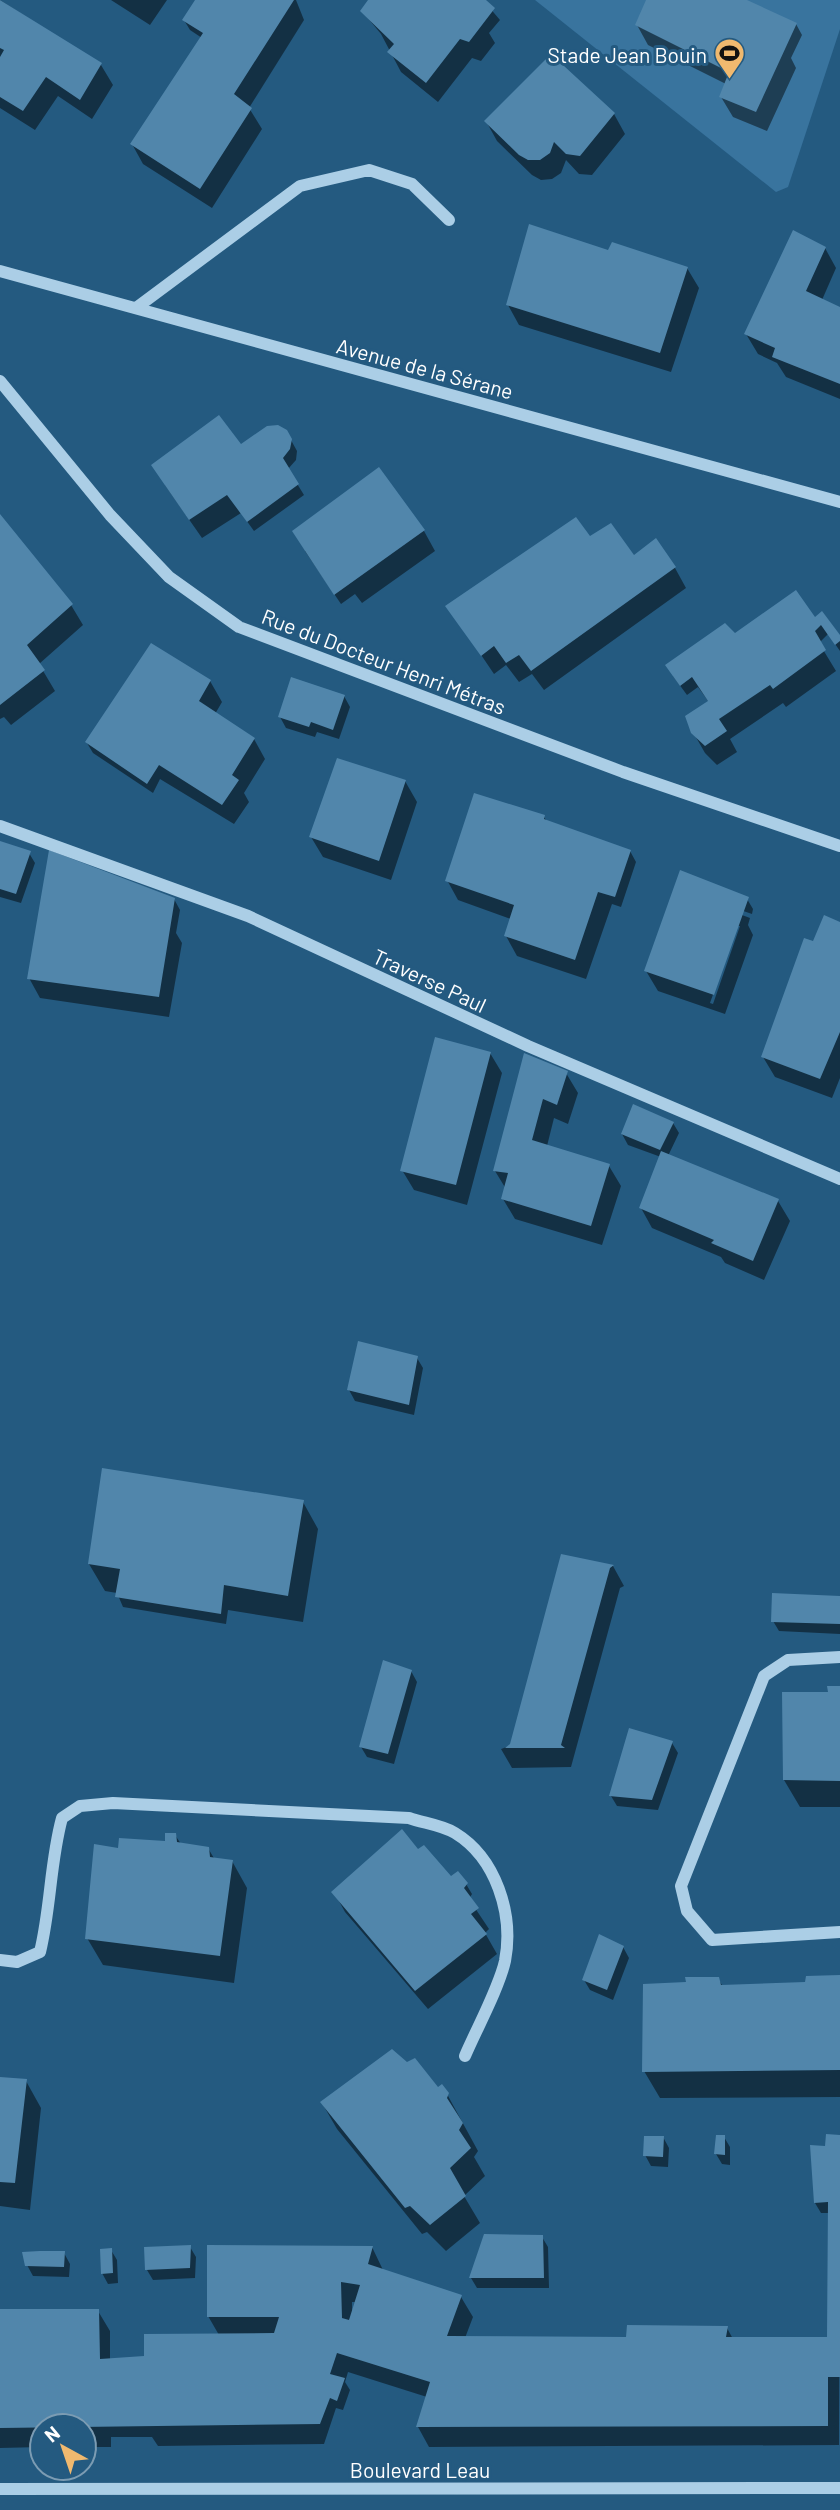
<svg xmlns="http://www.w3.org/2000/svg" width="840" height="2510" font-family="Barlow,sans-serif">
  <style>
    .green { fill: #39749e }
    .shadow { fill: #0007; fill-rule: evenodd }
    .building { fill: #5186ab; fill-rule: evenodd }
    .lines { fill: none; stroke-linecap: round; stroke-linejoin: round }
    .minor { stroke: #abcee6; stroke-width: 12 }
    .labels { text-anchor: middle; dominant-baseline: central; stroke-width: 6; stroke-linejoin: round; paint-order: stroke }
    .poi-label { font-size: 21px; fill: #fff; stroke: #245a80; text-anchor: end }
    .street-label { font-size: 21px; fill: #fff; stroke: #245a80 }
  </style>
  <rect width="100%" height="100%" fill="#245a80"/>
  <!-- green -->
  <path class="green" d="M535,0H840V29L788,187L776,192Z"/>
  <!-- shadow -->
  <path class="shadow" d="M0,0L101,65L113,85L92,119L58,96L35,130L0,108Z
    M111,0H167L150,25Z
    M197,0H296L304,20L249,108L262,129L212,208L143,164L132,144L202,38L190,30L184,20Z
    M370,0H483L500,20L489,33L495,43L481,61L472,58L438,102L401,72L381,34L362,11Z
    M648,0H742L796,24L802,35L791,58L796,68L767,131L733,117L721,97L726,84L648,45L637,25Z
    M614,114L625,134L592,175L579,174L566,160L561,173L552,179L541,180L532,175L497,141L486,121Z
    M825,248L836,268L822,300L840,309V399L786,377L777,363L758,354L746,334Z
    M687,268L699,288L671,372L519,325L508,305Z
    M286,431L297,451L296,460L288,469L304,495L254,531L241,513L202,538L165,485Z
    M0,517L71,605L83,625L39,664L55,691L11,725L4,717L0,719Z
    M424,531L435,551L362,603L355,594L341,604L305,551Z
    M590,538L633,558L675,568L686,588L544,690L532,674L519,682L506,665L494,674L448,606Z
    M814,620L840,638V651L828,634L819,643L836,671L786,707L783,703L730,739L737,752L717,765L705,753L693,732L709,702L698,687L687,695L673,676L735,635Z
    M210,681L222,702L215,714L254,739L265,759L244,793L249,802L234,824L160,779L153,793L93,753L87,743Z
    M344,696L350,707L339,739L317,732L315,737L286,728L280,717Z
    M405,781L417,802L391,880L323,857L311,837Z
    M544,817L548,823L630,851L636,862L621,907L612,904L586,979L517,956L506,936L511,919L458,900L447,880Z
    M0,843L29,853L35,863L21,903L0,897Z
    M681,873L747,899L753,909L752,914L726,905V909L750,918L748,925L753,935L725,1014L658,991L646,971ZM737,926H740L713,1004L710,1003Z
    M174,899L180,910L176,933L182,943L169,1017L40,998L29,978Z
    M840,924V1078L832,1098L775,1077L763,1057L814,943Z
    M490,1053L502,1073L467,1205L414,1190L402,1170Z
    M525,1056L566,1073L578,1093L568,1124L554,1118L547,1146L609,1166L621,1186L602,1245L515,1219L503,1199L506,1189L495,1171Z
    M673,1123L679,1133L668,1156L778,1201L790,1221L764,1280L725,1263L721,1257L652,1228L641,1208L661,1157L628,1145L622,1134Z
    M417,1358L423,1368L414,1415L355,1401L349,1390Z
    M303,1502L318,1529L303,1622L228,1610L226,1624L123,1607L117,1593L105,1591L89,1564Z
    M563,1556L613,1566L624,1586L620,1588L571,1767L512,1768L501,1749L512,1745Z
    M840,1598V1634L779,1631L773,1621Z
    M411,1671L417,1682L394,1764L367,1757L361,1747Z
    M840,1688V1807H800L784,1780L831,1694Z
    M630,1730L672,1743L678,1753L658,1810L617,1806L611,1796Z
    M175,1835L181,1844L208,1848L215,1860L232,1861L247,1888L234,1983L103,1965L87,1938L119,1849L166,1842Z
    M417,1852L451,1878L466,1884L472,1894L469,1899L489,1929L485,1933L497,1954L428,2009L345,1912L334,1892Z
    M623,1947L629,1958L613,2000L590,1990L584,1980Z
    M840,1977V2097L660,2098L644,2071L690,1986L718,1979L722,1985H809Z
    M0,2079L26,2081L41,2108L30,2210L0,2206Z
    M447,2094L478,2151L474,2157L485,2176L464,2196L480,2223L446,2251L427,2232L422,2234L337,2129L322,2103L445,2101Z
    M840,2136L839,2445L429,2447L418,2427L427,2397L348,2372L345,2382L350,2390L343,2410L336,2408L324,2444L158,2446L152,2437H111V2447H84V2426H42V2447L0,2448V2310L98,2311L110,2331V2360L143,2358L219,2335L208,2316L372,2247L383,2270L461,2297L473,2317L465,2338H628L727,2328L733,2339L828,2338L830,2213H821L815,2203L812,2147L826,2148ZM352,2302H356L352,2313Z
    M663,2137L669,2148L668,2167L651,2166L645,2155Z
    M724,2137L730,2147V2165L722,2164L716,2154Z
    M485,2235L542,2237L548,2247L549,2288H477L471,2278Z
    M190,2247L196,2257L195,2278L153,2280L147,2270Z
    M111,2250L117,2260L118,2283L108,2284L102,2273Z
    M64,2253L70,2264L69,2277L33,2276L27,2265Z"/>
  <!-- building -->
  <path class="building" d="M0,0L102,63L80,100L46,77L23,111L0,97V57L4,50L0,48Z
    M195,0H294L234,94L252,108L200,189L130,144L203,33L182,20Z
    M368,0H486L495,8L469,42L460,39L426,83L387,52L394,44L360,11Z
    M646,0H747L797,23L756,112L719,97L729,72L635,25Z
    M551,54L615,113L580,156L566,154L554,142L550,153L540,160H528L519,155L484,121Z
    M529,224L608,250L612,242L688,267L660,353L506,305Z
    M793,230L826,247L806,291L840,307V384L772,357L775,348L744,334Z
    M219,415L241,444L267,426L278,425L287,430L292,439L290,449L283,458L299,484L247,522L227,495L189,520L151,465Z
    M379,467L425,530L334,595L292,531Z
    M0,514L73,604L27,645L45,670L0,705Z
    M576,517L590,536L611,523L634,555L656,538L676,567L531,671L519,655L506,663L494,646L481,656L445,606Z
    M796,590L815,617L822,611L840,635V641L835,645L821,625L815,631L826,650L773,689L770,685L719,719L727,731L705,746L691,733L685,716L708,701L692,677L680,686L665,665L725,623L735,633Z
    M151,643L211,680L199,701L255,738L232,775L239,780L222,805L159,765L147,784L85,742Z
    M291,677L345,695L333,730L311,722L309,727L278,717Z
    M337,758L406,780L379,861L309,837Z
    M474,793L545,815L544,819L631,850L615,897L598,892L575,960L504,936L514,905L445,881Z
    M0,841L31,851L16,894L0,889Z
    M49,850L175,898L159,997L27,979Z
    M680,870L749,897L714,995L644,971Z
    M824,915L840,922V1032L820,1079L761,1057L804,938L813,941Z
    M435,1037L491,1052L456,1185L400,1171Z
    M524,1053L568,1071L557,1105L543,1099L532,1140L610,1164L591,1226L501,1199L508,1173L493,1171Z
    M633,1104L674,1122L660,1150L621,1134Z
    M661,1151L779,1199L753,1261L711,1243L714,1240L639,1208Z
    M358,1341L418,1356L409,1405L347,1390Z
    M102,1468L304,1500L288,1596L224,1585L221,1614L115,1597L120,1569L88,1564Z
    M561,1554L614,1565L610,1568L561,1745L565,1748H505L510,1744Z
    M772,1593L840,1596V1624L771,1622Z
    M383,1660L412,1670L388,1754L359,1747Z
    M827,1686H840V1781L783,1780L782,1692H828Z
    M629,1728L673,1741L652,1800L609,1796Z
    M402,1829L418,1849L424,1845L451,1876L458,1871L468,1883L464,1888L479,1908L471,1914L487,1934L415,1991L331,1892Z
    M165,1833H176L177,1842L209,1847L210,1857L233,1860L220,1956L85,1939L94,1844L118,1848L119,1838L165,1841Z
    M599,1934L624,1946L607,1990L582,1980Z
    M840,1975V2070L642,2072L643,1984L686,1982L685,1977H719L721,1985L805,1982L806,1976Z
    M392,2049L407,2062L415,2058L438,2087L442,2084L449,2093L447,2098L463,2123L459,2130L471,2148L450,2168L466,2196L430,2225L410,2206L405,2208L320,2102Z
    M0,2077L27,2079L15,2183L0,2182Z
    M826,2134L840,2135V2377H828V2426L416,2427L430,2382L337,2353L330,2374L345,2378L337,2401L330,2398L320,2424L0,2428V2309H99L100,2359L144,2356V2334L274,2333L279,2317H207V2245L373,2246L368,2264L462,2295L447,2336L626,2337L627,2325L728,2326L726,2337H827L828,2202L814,2203L810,2145L825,2146ZM341,2282L360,2285L349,2320L342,2318Z
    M716,2135H725V2155L714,2154Z
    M644,2136H664L663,2157L643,2156Z
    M484,2234L543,2235L544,2278H469Z
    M191,2245L190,2268L145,2270L144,2247Z
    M112,2248L113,2273L101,2274L100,2249Z
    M40,2251H65L64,2267L25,2266L22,2252Z"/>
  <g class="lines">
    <!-- minor -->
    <path class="minor" d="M0,271L840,502
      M136,308L300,186L369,170L412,184L449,220
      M0,381L110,515L169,577L239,627L623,772L840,846
      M0,826L248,916L528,1046L840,1179
      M840,1657L788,1660L764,1676L681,1886L687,1911L712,1940L840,1932
      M0,1960L17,1962L40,1952C51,1907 50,1862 62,1818L80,1806L113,1803L409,1818C423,1823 442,1825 455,1833C496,1858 514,1914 505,1961C499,1988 476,2030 465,2056
      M0,2489L840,2488"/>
  </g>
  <!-- icons -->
  <defs>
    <symbol id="stadium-pin" viewBox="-11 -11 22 30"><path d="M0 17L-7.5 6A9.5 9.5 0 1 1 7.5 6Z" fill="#f0b96f" stroke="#245a80"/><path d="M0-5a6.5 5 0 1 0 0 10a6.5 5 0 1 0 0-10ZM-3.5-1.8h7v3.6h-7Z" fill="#111"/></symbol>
  </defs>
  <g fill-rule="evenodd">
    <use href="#stadium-pin" x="712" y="36" width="35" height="47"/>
  </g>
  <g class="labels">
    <!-- poi labels -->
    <g class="poi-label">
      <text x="707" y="54">Stade Jean Bouin</text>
    </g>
    <!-- street labels -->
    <g class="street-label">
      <text transform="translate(425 368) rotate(15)">Avenue de la Sérane</text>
      <text transform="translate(384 661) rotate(21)">Rue du Docteur Henri Métras</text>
      <text transform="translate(430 980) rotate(25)">Traverse Paul</text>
      <text x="420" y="2469">Boulevard Leau</text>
    </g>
  </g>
  <!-- north arrow -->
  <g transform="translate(63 2447) rotate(320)"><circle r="33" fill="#245a80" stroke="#7c9cb3" stroke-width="2"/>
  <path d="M0-5L12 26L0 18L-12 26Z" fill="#f0b96f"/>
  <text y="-10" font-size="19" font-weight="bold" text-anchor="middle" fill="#ffffff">N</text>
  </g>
</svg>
